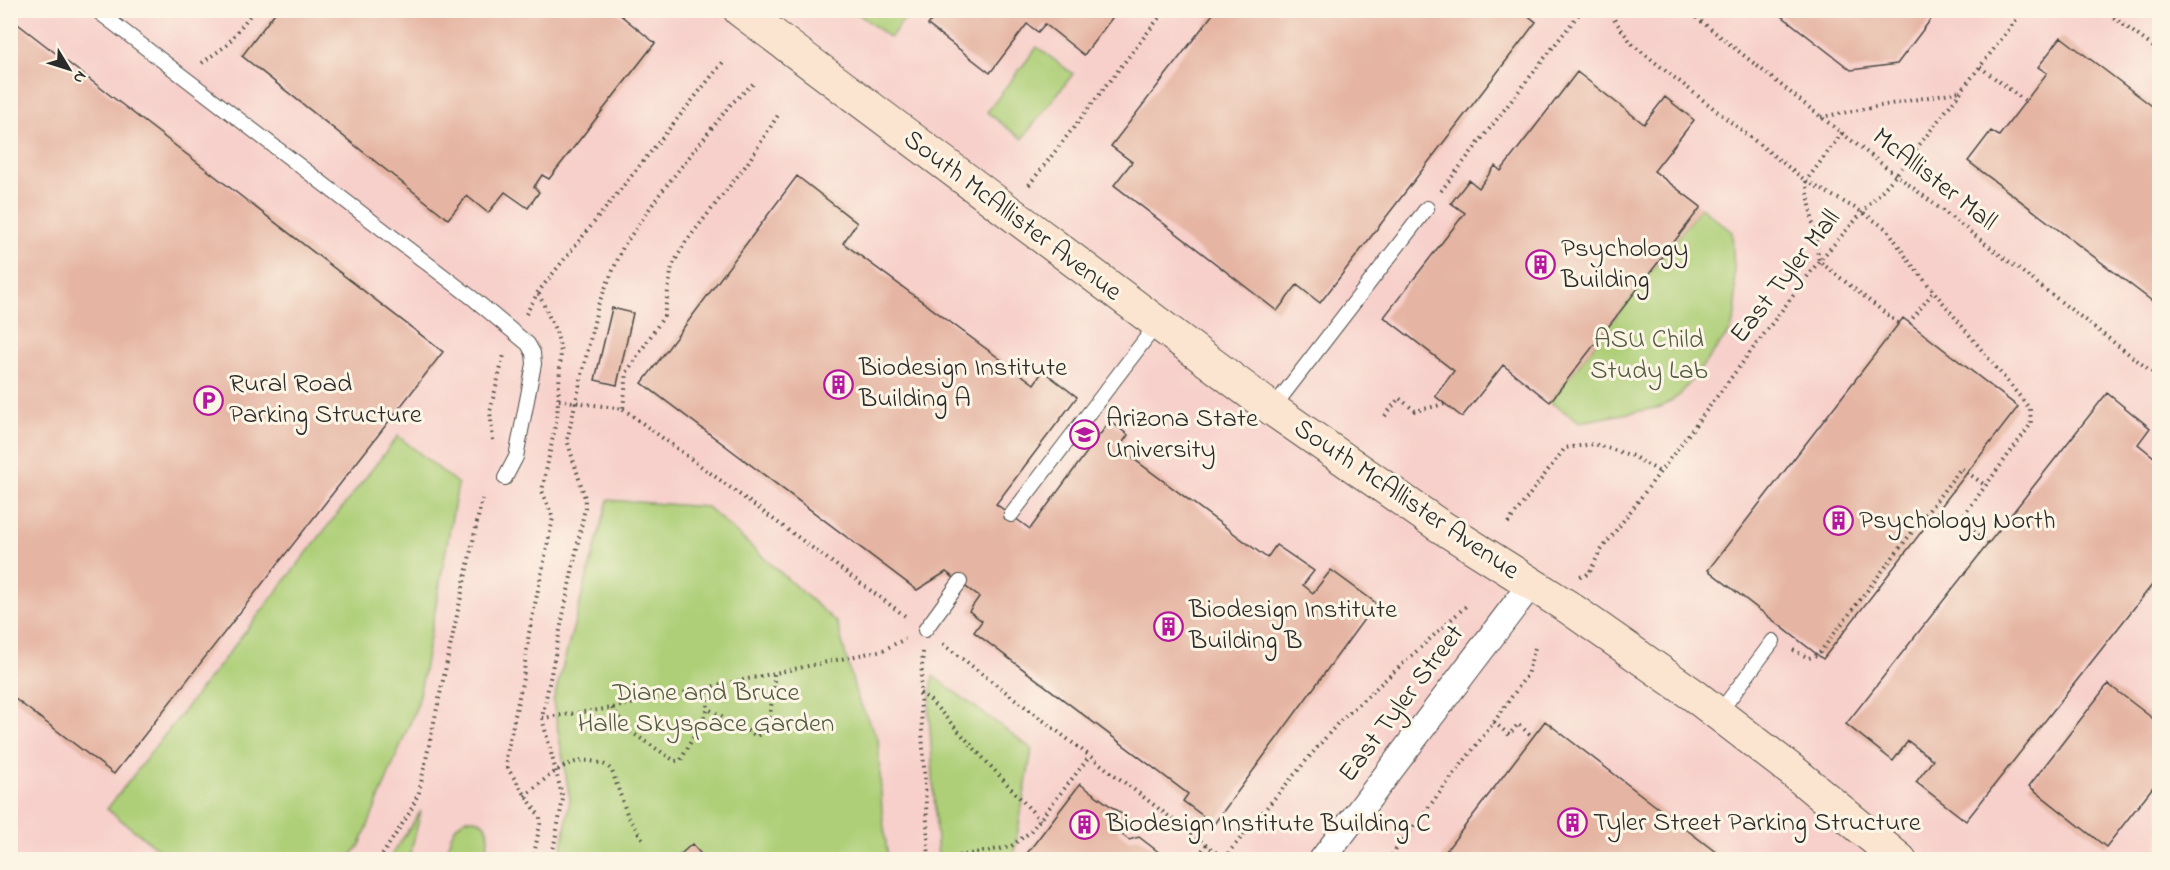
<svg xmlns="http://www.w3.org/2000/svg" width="2170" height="870" font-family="'Indie Flower',sans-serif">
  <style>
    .built { fill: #f7d0cb }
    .green { fill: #aecf78; stroke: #6c7d52; stroke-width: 1.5 }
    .building { fill: #e5b4a2 }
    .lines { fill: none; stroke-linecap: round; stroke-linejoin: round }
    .lane-casing { stroke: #494743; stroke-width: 16 }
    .street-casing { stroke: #494743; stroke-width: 28 }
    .secondary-casing { stroke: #494743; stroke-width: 35 }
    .path { stroke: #494743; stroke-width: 4; stroke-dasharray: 1.5 4.5; stroke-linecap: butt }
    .lane { stroke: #fff; stroke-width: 14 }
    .street { stroke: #fff; stroke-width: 26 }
    .secondary { stroke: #fce5d0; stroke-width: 33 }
    .labels { text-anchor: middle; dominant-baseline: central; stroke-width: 6; stroke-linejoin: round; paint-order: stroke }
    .street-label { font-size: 27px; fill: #2b2b2b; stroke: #fcf5e5 }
    .poi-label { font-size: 27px; fill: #2b2b2b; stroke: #fcf5e5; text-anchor: start }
    .park-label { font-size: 27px; fill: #525c42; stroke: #fcf5e5 }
  </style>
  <rect width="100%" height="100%" fill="#fcf5e5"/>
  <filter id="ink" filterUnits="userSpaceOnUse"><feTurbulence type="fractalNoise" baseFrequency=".0167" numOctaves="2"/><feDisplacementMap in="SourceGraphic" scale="12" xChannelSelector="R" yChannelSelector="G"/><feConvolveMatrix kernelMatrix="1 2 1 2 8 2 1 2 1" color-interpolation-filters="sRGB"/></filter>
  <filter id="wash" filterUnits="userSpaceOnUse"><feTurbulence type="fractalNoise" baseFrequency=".008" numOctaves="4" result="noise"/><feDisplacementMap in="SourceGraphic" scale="24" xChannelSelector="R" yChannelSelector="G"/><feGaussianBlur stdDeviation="1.35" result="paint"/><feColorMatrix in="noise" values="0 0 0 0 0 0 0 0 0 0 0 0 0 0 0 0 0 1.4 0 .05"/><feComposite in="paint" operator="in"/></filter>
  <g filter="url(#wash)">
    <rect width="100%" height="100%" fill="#f5e8cd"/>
    <!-- built -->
    <path class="built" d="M11,11H2159V859H11Z"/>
    <!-- green -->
    <path class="green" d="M857,10H910V11L890,38L856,12Z
      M1037,47L1073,74L1022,139L987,112Z
      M1701,207L1732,232L1736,311L1731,330L1680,395L1661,407L1580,422L1550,402Z
      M398,436L458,484L418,703L360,845L348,859H171L107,809Z
      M608,500L707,507L837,623L857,697L878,739L882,812L888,859H560L570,799L553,702Z
      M933,676L1032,749L1013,859H938L929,711Z
      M421,811L409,859H389Z
      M465,819C494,816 489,840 485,859H445C449,843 450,828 465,819Z"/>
    <g id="blocks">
      <!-- building -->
      <path class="building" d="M277,10H614L655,43L549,179L542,175L534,187L539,192L528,208L505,192L488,213L467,196L448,219L242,56Z
        M939,10H1118L1084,55L1045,24L1038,32L1027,24L990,73L928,25Z
        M1216,10H1521L1536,22L1320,303L1297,285L1277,311L1114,185L1132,162L1111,146Z
        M1774,10H1938L1897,64L1851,70Z
        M10,18L443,352L114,774L10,695Z
        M2061,37L2160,112V307L1968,161L1991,131L1999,136L2047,73L2038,67Z
        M1577,72L1644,124L1665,97L1694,120L1654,171L1701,207L1550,402L1503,365L1462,417L1435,396L1454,371L1384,317L1465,213L1451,203L1469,180L1479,188L1495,166L1501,171Z
        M797,176L857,223L843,243L1034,384L1043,371L1077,397L996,504L1011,515L1030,529L1110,421L1128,435L1119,448L1267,558L1276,545L1314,571L1303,585L1313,593L1331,570L1376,603L1214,824L1183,801L1188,794L974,632L982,621L969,611L979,597L946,572L917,590L642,383Z
        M612,308L633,313L617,385L595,380Z
        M1903,318L2018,407L1823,659L1708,570Z
        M2107,393L2150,428L2138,444L2160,462V575L1966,821L1916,782L1933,760L1908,741L1893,761L1846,724Z
        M2108,684L2160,724V778L2106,847L2029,786Z
        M1545,721L1631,787L1726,860H1439Z
        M1080,784L1127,818L1117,831L1129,840L1139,837L1169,860H1022Z
        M692,844L706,860H674Z"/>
    </g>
  </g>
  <g filter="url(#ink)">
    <use href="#blocks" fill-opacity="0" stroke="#494743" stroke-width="1.5"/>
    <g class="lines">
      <defs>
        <path id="lane" d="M96,10L475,300L528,344L533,353L534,364L516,457L505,478
          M1272,409L1427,208
          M1011,515L1157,324
          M925,630L960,582
          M1719,713L1773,641"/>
        <path id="street" d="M1322,860L1531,584"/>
        <path id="secondary" d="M740,10L1272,409L1437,524L1568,607L1695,696L1795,773L1900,860"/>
      </defs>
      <!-- lane casing -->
      <use href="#lane" class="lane-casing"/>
      <!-- street casing -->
      <use href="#street" class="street-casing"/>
      <!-- secondary casing -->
      <use href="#secondary" class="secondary-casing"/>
      <!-- path -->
      <path class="path" d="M1607,10L1633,45L1806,181L1862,212L1888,230L1908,260L2030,409L2031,424L1961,519L1988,543
        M1687,10L1821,117L2160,378
        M2104,10L2160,52
        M202,63L227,45L254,10
        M1980,67L2025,101
        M1821,117L1961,91
        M1842,133L1806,181L1819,261L1899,324
        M1029,185L1165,10
        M1441,191L1582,10
        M526,314L538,292L723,62
        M1909,323L1934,291
        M559,400L623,409L627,372L664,316L672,266L685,243L747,164L780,112
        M623,409L908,618
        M1385,416L1399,398L1415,411L1445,404
        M493,440L490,411L504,355
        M1508,523L1565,448L1594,444L1633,456L1660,472
        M1580,576L1589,574L1599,553L1819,261L1896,175L2024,10
        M943,644L1226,860
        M1793,650L1809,658L1818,655L1961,468L1986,486
        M923,652L920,693L929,860
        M706,687L708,709
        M920,693L929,699L1040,820
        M612,708L628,730L675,761L681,760L708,709L757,736L768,729L774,685V673
        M542,718L612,708L883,650L905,639
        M1494,722L1509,735L1518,724L1533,737
        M525,796C546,779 567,755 596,762C604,764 607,765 612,771L628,817L644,841
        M1224,858L1338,723L1467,605
        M379,860L410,812L419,792L482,499
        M533,860L540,824V817L508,769L506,758L523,678L529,633L553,518L542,491L557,417L561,352L557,334L538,292
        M551,860L563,799L542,718L585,508V498L567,440L598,305L623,247L659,195L731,104L754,83
        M935,860L1010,847L1030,832L1090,756
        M1195,860L1207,844
        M1388,860L1494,722L1527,675L1535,648"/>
      <!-- lane -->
      <use href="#lane" class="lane"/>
      <!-- street -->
      <use href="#street" class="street"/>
      <!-- secondary -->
      <use href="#secondary" class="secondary"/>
    </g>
  </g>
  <!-- icons -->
  <defs>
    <symbol id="building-ring" viewBox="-11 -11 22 22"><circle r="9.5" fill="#fcf5e5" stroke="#b5179e" stroke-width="1.5"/><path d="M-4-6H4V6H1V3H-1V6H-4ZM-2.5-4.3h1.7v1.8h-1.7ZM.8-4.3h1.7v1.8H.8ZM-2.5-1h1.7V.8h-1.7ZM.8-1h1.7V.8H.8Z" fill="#b5179e"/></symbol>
    <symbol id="parking-ring" viewBox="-11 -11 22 22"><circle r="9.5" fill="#fcf5e5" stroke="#b5179e" stroke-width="1.5"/><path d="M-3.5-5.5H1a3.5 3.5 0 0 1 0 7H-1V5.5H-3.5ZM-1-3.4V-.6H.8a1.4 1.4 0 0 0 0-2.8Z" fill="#b5179e"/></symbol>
    <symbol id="university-ring" viewBox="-11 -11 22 22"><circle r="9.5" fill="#fcf5e5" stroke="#b5179e" stroke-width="1.5"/><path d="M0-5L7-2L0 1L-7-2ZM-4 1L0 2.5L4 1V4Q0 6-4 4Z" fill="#b5179e"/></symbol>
  </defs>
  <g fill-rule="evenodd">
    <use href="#building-ring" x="1524" y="248" width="33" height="33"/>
    <use href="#building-ring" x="822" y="368" width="33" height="33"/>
    <use href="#parking-ring" x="192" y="384" width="33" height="33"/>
    <use href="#university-ring" x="1068" y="418" width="33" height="33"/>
    <use href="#building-ring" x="1822" y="504" width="33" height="33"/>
    <use href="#building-ring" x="1152" y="610" width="33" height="33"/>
    <use href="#building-ring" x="1556" y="806" width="33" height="33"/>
    <use href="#building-ring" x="1068" y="808" width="33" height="33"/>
  </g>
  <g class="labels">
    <!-- street labels -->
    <g class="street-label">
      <text transform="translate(1934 180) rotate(38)">McAllister Mall</text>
      <text transform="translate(1012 216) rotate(37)">South McAllister Avenue</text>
      <text transform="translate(1786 277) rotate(-52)">East Tyler Mall</text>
      <text transform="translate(1406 500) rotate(34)">South McAllister Avenue</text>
      <text transform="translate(1402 704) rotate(-53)">East Tyler Street</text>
    </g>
    <!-- poi labels -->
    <g class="poi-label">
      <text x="1561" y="249">Psychology<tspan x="1561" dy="31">Building</tspan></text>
      <text x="859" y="368">Biodesign Institute<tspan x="859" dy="31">Building A</tspan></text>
      <text x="229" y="384">Rural Road<tspan x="229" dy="31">Parking Structure</tspan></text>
      <text x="1106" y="419">Arizona State<tspan x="1106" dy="31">University</tspan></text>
      <text x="1859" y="521">Psychology North</text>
      <text x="1189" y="610">Biodesign Institute<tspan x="1189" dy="31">Building B</tspan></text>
      <text x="1593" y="823">Tyler Street Parking Structure</text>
      <text x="1106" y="824">Biodesign Institute Building C</text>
    </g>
    <!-- park labels -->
    <g class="park-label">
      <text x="1649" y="340">ASU Child<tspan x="1649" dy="31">Study Lab</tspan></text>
      <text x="706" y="693">Diane and Bruce<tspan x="706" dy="31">Halle Skyspace Garden</tspan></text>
    </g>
  </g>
  <!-- margin -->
  <rect width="2170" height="870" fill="none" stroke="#fcf5e5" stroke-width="36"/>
  <!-- north arrow -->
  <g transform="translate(69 69) rotate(128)" stroke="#fcf5e5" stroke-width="4.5" paint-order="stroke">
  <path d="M0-4.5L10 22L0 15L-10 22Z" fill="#2b2b2b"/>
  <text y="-9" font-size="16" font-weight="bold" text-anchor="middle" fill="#2b2b2b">N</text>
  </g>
</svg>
